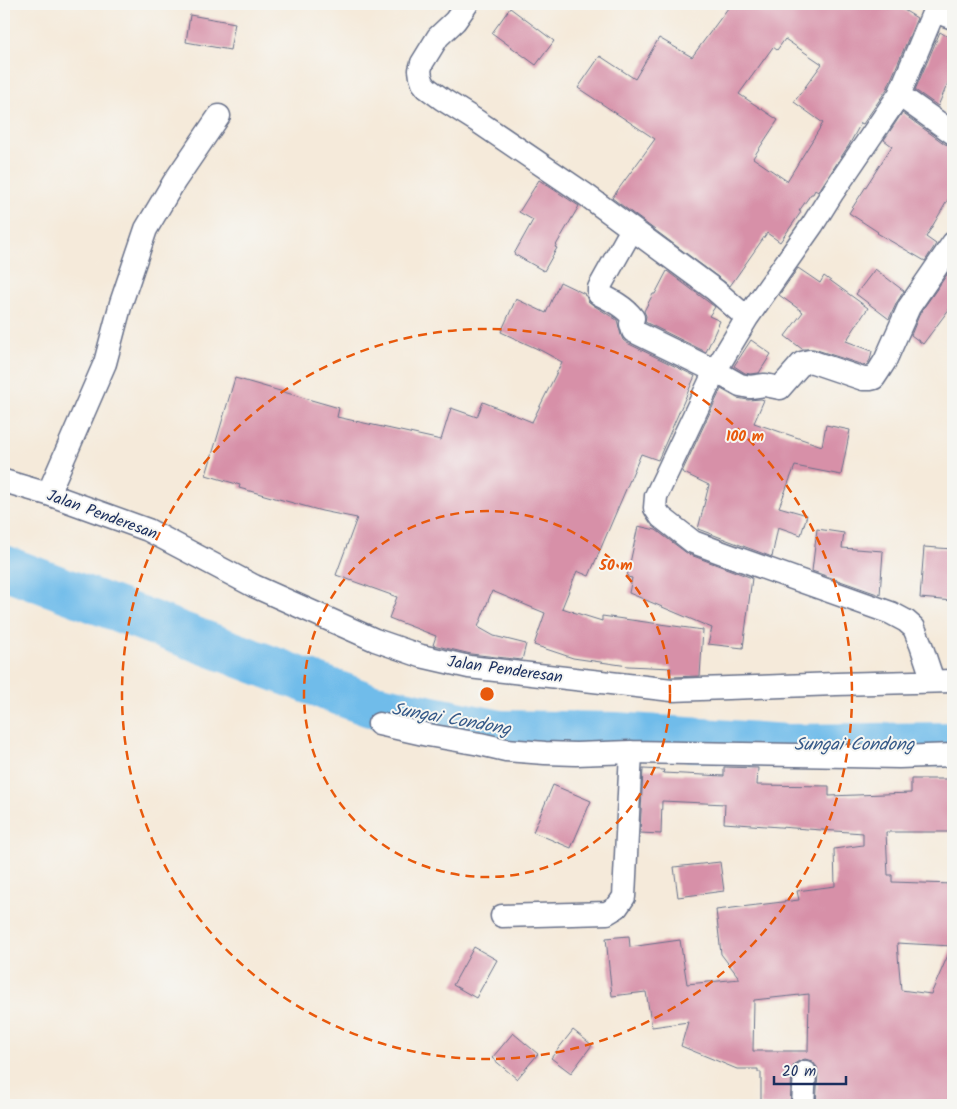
<svg xmlns="http://www.w3.org/2000/svg" width="957" height="1109" font-family="Kalam,sans-serif">
  <style>
    .lines { fill: none; stroke-linecap: round; stroke-linejoin: round }
    .river { stroke: #70bcea; stroke-width: 44 }
    .building { fill: #d790a8; fill-rule: evenodd }
    .minor-casing { stroke: #677089; stroke-width: 25 }
    .minor { stroke: #fff; stroke-width: 22 }
    .ring { fill: none; stroke: #e8590c; stroke-width: 2.5; stroke-dasharray: 9 6 }
    .labels { text-anchor: middle; dominant-baseline: central; stroke-width: 4; stroke-linejoin: round; paint-order: stroke }
    .street-label { font-size: 16px; fill: #1b2f5e; stroke: #f6f6f2 }
    .water-label { font-size: 18px; font-style: italic; fill: #355988; stroke: #f6f6f2 }
    .centre { fill: #e8590c; stroke: #f6f6f2; stroke-width: 2.5 }
    .ring-label { font-size: 15px; text-anchor: middle; font-weight: bold; fill: #e8590c; stroke: #f6f6f2; stroke-width: 4; stroke-linejoin: round; paint-order: stroke }
  </style>
  <rect width="100%" height="100%" fill="#f6f6f2"/>
  <filter id="ink" filterUnits="userSpaceOnUse"><feTurbulence type="fractalNoise" baseFrequency=".02" numOctaves="2"/><feDisplacementMap in="SourceGraphic" scale="10" xChannelSelector="R" yChannelSelector="G"/><feConvolveMatrix kernelMatrix="1 2 1 2 8 2 1 2 1" color-interpolation-filters="sRGB"/></filter>
  <filter id="wash" filterUnits="userSpaceOnUse"><feTurbulence type="fractalNoise" baseFrequency=".0096" numOctaves="4" result="noise"/><feDisplacementMap in="SourceGraphic" scale="20" xChannelSelector="R" yChannelSelector="G"/><feGaussianBlur stdDeviation="1.12" result="paint"/><feColorMatrix in="noise" values="0 0 0 0 0 0 0 0 0 0 0 0 0 0 0 0 0 1.4 0 .05"/><feComposite in="paint" operator="in"/></filter>
  <g filter="url(#wash)">
    <rect width="100%" height="100%" fill="#f5eada"/>
    <g class="lines">
      <!-- river -->
      <path class="river" d="M4,567L370,705L500,732L616,734L787,746L953,744"/>
    </g>
    <g id="blocks">
      <!-- building -->
      <path class="building" d="M731,4H894L917,18L887,89L863,124L861,123L849,145L818,192L815,190L813,194H811L799,211L801,212L780,242L767,233L730,286L612,198L655,139L578,88L600,56L635,79L659,38L692,57ZM785,39L822,64L794,102L823,123L787,181L753,158L778,120L739,94L773,47L777,50Z
        M510,8L554,41L536,65L492,33Z
        M190,15L235,23L230,50L186,42Z
        M940,32L953,40V71L938,106L915,90Z
        M902,113L945,144L953,146V191L926,237L936,244L925,261L877,233L878,232L849,213L892,146L884,140Z
        M539,180L579,206L555,247L557,248L544,271L514,254L533,220L519,212Z
        M953,266V304L923,344L911,335L920,313Z
        M798,268L820,283L824,276L868,308L846,341L872,351L870,360L866,366L814,349H802L785,336L803,312L779,295Z
        M875,269L904,291L897,302L889,319L856,294Z
        M667,271L715,307L709,316L720,321L706,352L645,322L646,316L644,311L653,294H655Z
        M560,282L585,294L584,295L586,296L588,301L593,305L617,320L621,335L623,340L627,343L695,376L658,460L641,454L589,576L577,571L562,608L574,612H573L602,621V616L703,630L700,676L670,677L671,668L628,666L573,658L534,645L545,613L492,591L478,627L494,636L526,644L522,660L471,654L433,645L436,636L389,618L397,597L336,575L357,518L322,511L239,488L240,485L206,475L235,378L339,408L337,417L441,440L451,408L477,417L483,402L532,422L562,362L542,351L501,332L516,299L546,313Z
        M751,340L771,354L759,373L750,374L745,373L734,366Z
        M721,389L737,398L748,400L761,399L764,400L754,423L822,446L826,425L850,430L841,475L795,466L779,507L807,515L801,535L778,527L772,557L698,529L709,485L682,472Z
        M638,526L656,530L688,554L752,578L743,648L708,644L712,628L629,593L632,578L627,577Z
        M817,529L844,533L842,548L883,551L880,595L812,571Z
        M924,547L953,549V601L920,598Z
        M724,767L758,768L757,785L829,786V796L911,793V779H953V832H886L888,875H892V882L953,884V1105H816L818,1073L817,1067L812,1061L805,1059L799,1061L794,1064L792,1071L790,1105H761V1072H758V1069H737L681,1046L688,1022L652,1027L646,992L612,996L606,938L629,936L630,947L680,940L687,984L740,979L721,954L716,910L799,900L797,891L835,886L834,849L863,845V833L724,823L725,804L662,801L661,834L640,833L643,769L664,770L663,773L724,776ZM897,943L952,946L931,994L901,990ZM809,994L808,1051H753L754,1000Z
        M553,785L591,801L571,848L533,832Z
        M720,862L724,891L678,897L674,867Z
        M474,947L497,960L476,998L453,985Z
        M573,1030L592,1045L571,1073L551,1058Z
        M513,1033L538,1054L517,1079L492,1058Z"/>
    </g>
  </g>
  <g filter="url(#ink)">
    <use href="#blocks" fill-opacity="0" stroke="#677089" stroke-width="1"/>
    <g class="lines">
      <defs>
        <path id="minor" d="M467,4L455,21L438,37L422,63L420,70L421,77L423,83L427,88L442,99L477,121L586,195L715,290L747,318L715,371L656,496L655,508L661,517L693,542L728,555L891,613L906,621L914,628L921,645L933,681
          M936,4L934,11L953,18
          M934,11L899,95L953,133
          M632,229L599,288V294C611,300 625,307 633,318L631,324L633,331L715,371L740,385L750,387L765,385L780,388L802,363L810,361L863,379H870L874,378L878,372L885,361L909,307L953,243
          M747,318L813,224L833,192L899,95
          M4,481L48,494L148,530L254,586L375,640L421,656L469,667L672,690L836,684L953,681
          M48,494L105,363L121,303L146,229L174,182L219,116
          M379,724L428,735L480,744L506,750L545,753L576,754L631,752L899,757L953,755
          M502,916L607,913L617,907L624,897L631,752
          M803,1105L805,1072"/>
      </defs>
      <!-- minor casing -->
      <use href="#minor" class="minor-casing"/>
      <!-- minor -->
      <use href="#minor" class="minor"/>
    </g>
  </g>
  <!-- distance rings -->
  <g class="ring">
    <circle cx="487" cy="694" r="183"/>
    <circle cx="487" cy="694" r="365"/>
  </g>
  <g class="labels">
    <!-- street labels -->
    <g class="street-label">
      <text transform="translate(102 515) rotate(20)">Jalan Penderesan</text>
      <text transform="translate(505 670) rotate(8)">Jalan Penderesan</text>
    </g>
    <!-- water labels -->
    <g class="water-label">
      <text transform="translate(451 720) rotate(10)">Sungai Condong</text>
      <text x="854" y="745">Sungai Condong</text>
    </g>
  </g>
  <circle cx="487" cy="694" r="8" class="centre"/>
  <g class="ring-label">
    <text x="745" y="441">100 m</text>
    <text x="616" y="570">50 m</text>
  </g>
  <!-- margin -->
  <rect width="957" height="1109" fill="none" stroke="#f6f6f2" stroke-width="20"/>
  <!-- scale -->
  <path d="M774 1076v8h72v-8" fill="none" stroke="#1b2f5e" stroke-width="2.5"/>
  <text x="782" y="1076" font-size="15" fill="#1b2f5e" stroke="#f6f6f2" stroke-width="4" paint-order="stroke">20 m</text>
</svg>
